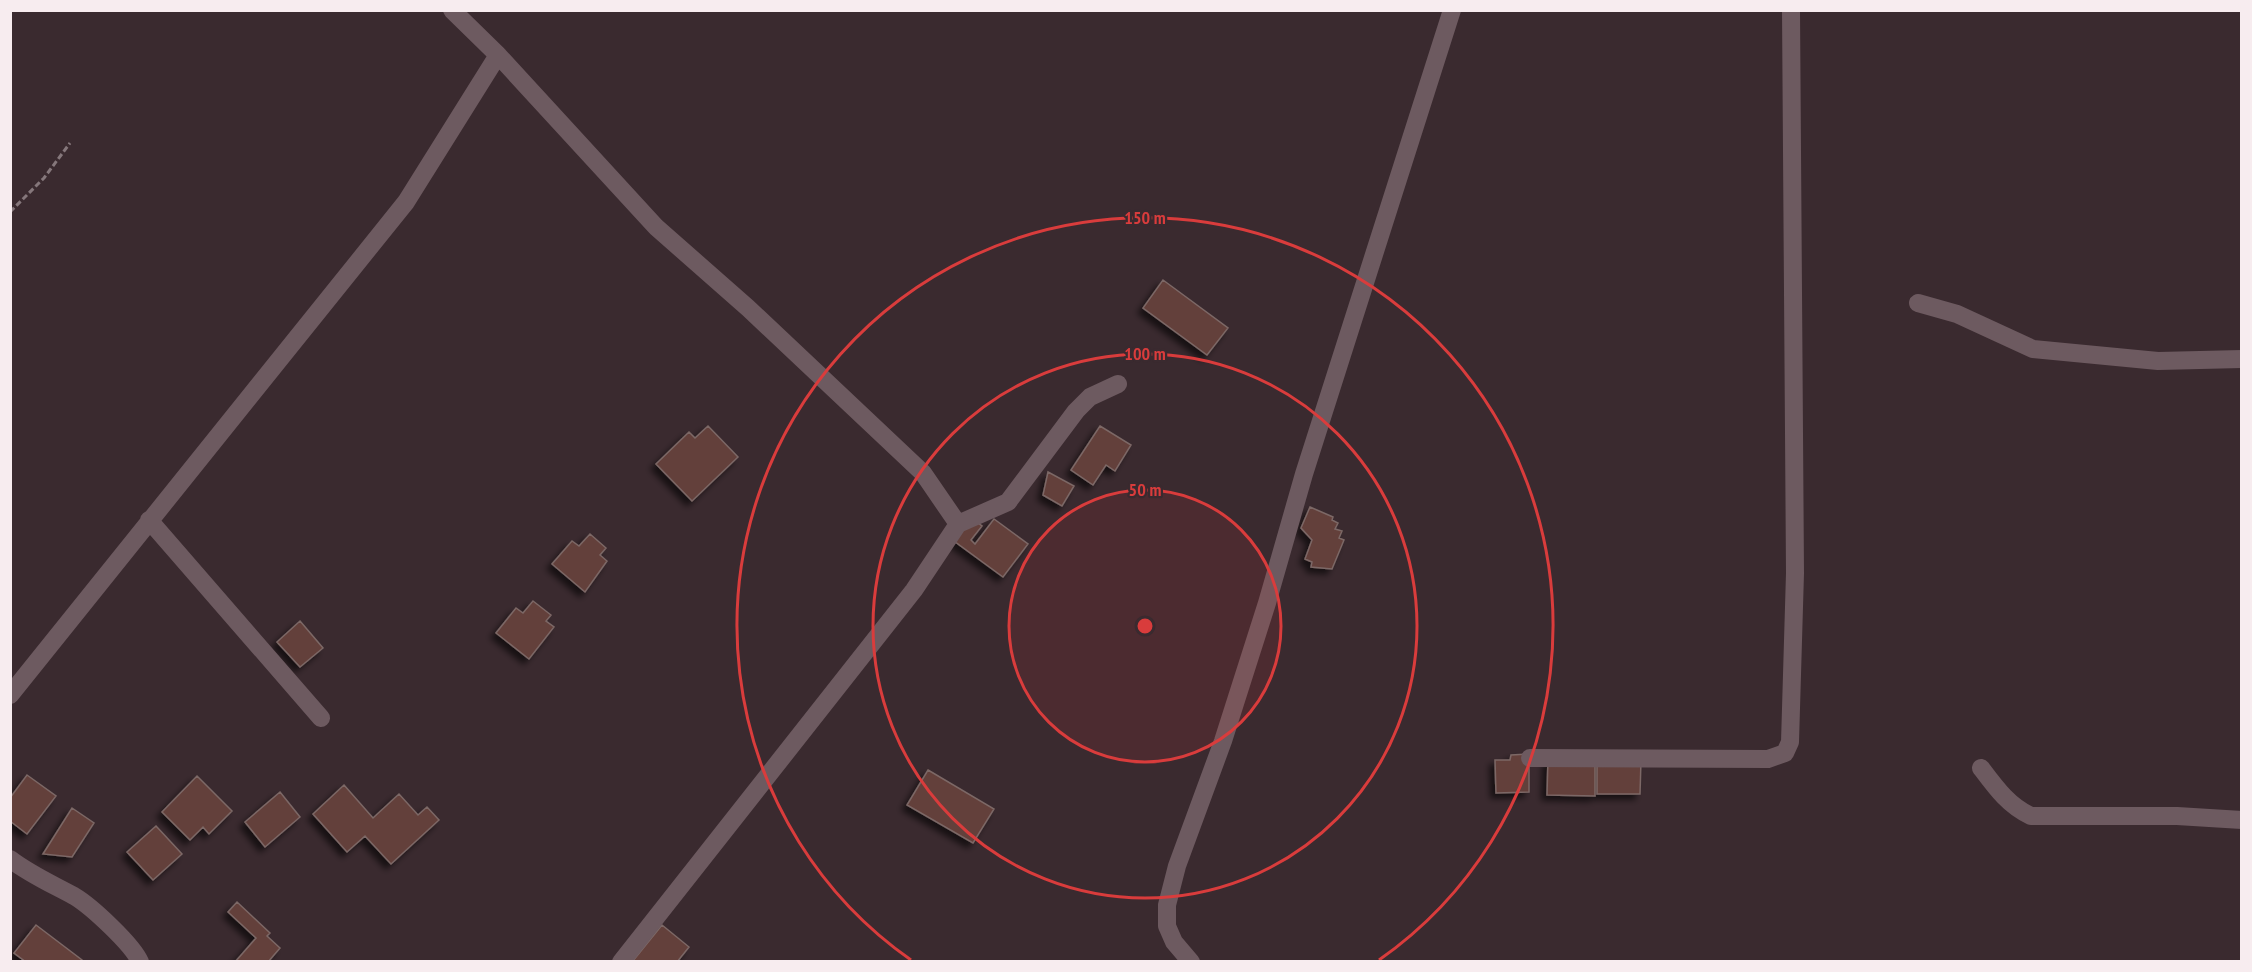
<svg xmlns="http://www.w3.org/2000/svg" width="2252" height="972" font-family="'PT Sans Narrow',sans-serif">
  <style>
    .building { fill: #643f3a; stroke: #7c6866; stroke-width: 1.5; filter: url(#shadow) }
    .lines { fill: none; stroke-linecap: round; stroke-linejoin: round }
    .path { stroke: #85777b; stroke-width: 3; stroke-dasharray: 6 3; stroke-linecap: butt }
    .street { stroke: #6d5a60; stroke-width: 18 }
    .ring { fill: none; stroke: #d93c3c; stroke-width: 3 }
    .centre { fill: #d93c3c; stroke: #3a2a2f; stroke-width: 3 }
    .ring-label { font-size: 18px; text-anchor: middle; font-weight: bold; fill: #d93c3c; stroke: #3a2a2f; stroke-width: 4.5; stroke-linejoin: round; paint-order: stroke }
  </style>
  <defs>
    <filter id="shadow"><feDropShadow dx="-5" dy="5" stdDeviation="3" flood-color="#0009"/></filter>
  </defs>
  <rect width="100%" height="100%" fill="#3a2a2f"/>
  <!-- building -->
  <path class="building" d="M1163,280L1228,328L1207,355L1143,308Z
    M708,426L738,457L692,501L656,464L689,432L695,438Z
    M1100,426L1131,445L1115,471L1106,465L1093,485L1071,470Z
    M1048,472L1074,486L1062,506L1043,495Z
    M1310,507L1333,517L1332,520L1338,523L1335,529L1342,531L1339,538L1344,540L1332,569L1311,567L1312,562L1305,559L1312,540L1301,528Z
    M971,518L982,526L971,540L975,544L994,519L1028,544L1003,577L954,541Z
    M590,534L606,548L600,555L607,561L585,592L552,564L572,541L579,546Z
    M533,601L551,615L546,621L554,627L529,659L496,633L516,608L523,613Z
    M300,621L323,648L300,667L277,642Z
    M1529,754V792L1496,793L1495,760H1510L1511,755Z
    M1548,759L1595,760V796L1547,795Z
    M1597,759L1641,760L1640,794H1597Z
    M928,770L994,809L973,843L907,805Z
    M27,775L56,796L27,834L10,821V798Z
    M197,776L232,811L209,834L203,827L190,840L162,812Z
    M344,785L373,818L399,794L418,815L427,807L439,820L391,864L365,836L347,852L313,814Z
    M280,792L300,817L265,847L245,822Z
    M72,808L94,823L72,857L43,854Z
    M156,826L182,854L153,880L127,852Z
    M237,902L270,933L267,936L280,948L268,962H235L256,938L228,912Z
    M36,925L82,960L81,962H26L14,953Z
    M662,925L689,947L677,962H632Z"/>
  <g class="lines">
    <!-- path -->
    <path class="path" d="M10,212L44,178L70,143"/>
    <!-- street -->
    <path class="street" d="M452,10L498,55L656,227L748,308L923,473L958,524
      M1918,303L1957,314L2033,349L2158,361L2242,359
      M149,520L321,718
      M10,695L406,202L498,55
      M1530,758L1768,759L1785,753L1790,742L1795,573L1791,10
      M1981,768C1996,788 2009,806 2031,816H2177L2242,820
      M10,859C31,875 52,884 74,896C91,906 133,945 140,962
      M621,962L914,590L958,524L1008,502L1076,411L1090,397L1118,384
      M1191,962L1174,942L1167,926V905L1177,866L1223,741L1267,603L1304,474L1452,10"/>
  </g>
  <!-- distance rings -->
  <circle cx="1145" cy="626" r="136" fill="#d93c3c" fill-opacity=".12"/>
  <g class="ring">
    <circle cx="1145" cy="626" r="136"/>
    <circle cx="1145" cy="626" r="272"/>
    <path d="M911 960A408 408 0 1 1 1379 960"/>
  </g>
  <circle cx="1145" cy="626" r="9" class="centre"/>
  <g class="ring-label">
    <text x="1145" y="224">150 m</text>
    <text x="1145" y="360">100 m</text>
    <text x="1145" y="496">50 m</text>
  </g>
  <!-- border -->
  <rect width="2252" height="972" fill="none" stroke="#f7ecef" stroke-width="24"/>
</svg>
